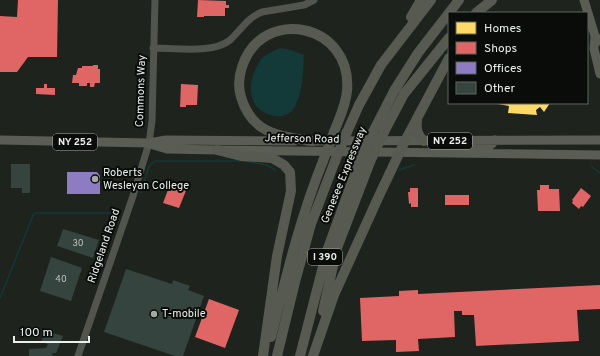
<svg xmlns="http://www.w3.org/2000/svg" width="600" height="356" font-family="Overpass,sans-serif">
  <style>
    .water { fill: #133938 }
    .homes { fill: #ffd966 }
    .shops { fill: #e06666 }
    .offices { fill: #8e7cc3 }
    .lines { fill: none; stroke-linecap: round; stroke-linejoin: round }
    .stream { stroke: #133938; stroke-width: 1.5 }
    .building { fill: #35443e }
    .minor { stroke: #52554d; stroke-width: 7 }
    .major { stroke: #5a5d54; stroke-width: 9 }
    .highway { stroke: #565a50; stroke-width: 10 }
    .highway-bridge { stroke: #565a50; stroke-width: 10 }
    .poi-dot { fill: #a3a8a3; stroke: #090c09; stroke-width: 1.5 }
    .labels { text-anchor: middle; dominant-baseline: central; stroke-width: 4; stroke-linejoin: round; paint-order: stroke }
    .number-label { font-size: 9px; fill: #bec4c0 }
    .shield { fill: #090c09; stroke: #a7aba7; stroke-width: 1 }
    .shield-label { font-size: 10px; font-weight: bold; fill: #ebefeb }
    .street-label { font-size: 11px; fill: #ebefeb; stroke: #090c09 }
    .poi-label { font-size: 11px; fill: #ebefeb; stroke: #090c09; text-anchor: start }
  </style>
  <rect width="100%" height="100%" fill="#1e231e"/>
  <!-- water -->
  <path class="water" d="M280,48L291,50L304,55C303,72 303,93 294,108C286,121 266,117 257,107C249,97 250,83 254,72C257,67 259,60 264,56C268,53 275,51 280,48Z"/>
  <!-- homes -->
  <path class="homes" d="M493,103H550L544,112L540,107L536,110L537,115L508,113L509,106Z"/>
  <!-- shops -->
  <path class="shops" d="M18,0H58L57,57H28L17,72H0V16L17,17Z
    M198,0L226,1V5H229V8H225V16H204V17H197Z
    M93,65H98V69H100V83H95L94,87H90V83H87V86H79V83H72L73,75H76L78,68H82V66H93Z
    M44,84H47V88H55V95L36,94V88H44Z
    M181,84L198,85L197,105H186V107H180Z
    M171,182L187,188L179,208L163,203Z
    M540,185H549V189H559L560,211H538L537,190H540Z
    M410,188H418V207H411V203L409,204L408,192H410Z
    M581,188L591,196L583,207L581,206L579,209L572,203L573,201L572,200Z
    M445,195H469V205H445Z
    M600,285V309L577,310L579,341L476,346L474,315H462V311H454L455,337L418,339L419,351L396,352V340L362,341L360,298L399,296V291L418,290V294Z
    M209,299L239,310L225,348L195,337Z"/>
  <!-- offices -->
  <path class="offices" d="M67,172H97L100,176V194H67Z"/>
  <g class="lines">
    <!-- stream -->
    <path class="stream" d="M592,167L600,173
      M399,170L414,165
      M141,193L149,166L155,161H244L267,165L275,170
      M0,298L34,213H113"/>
  </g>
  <!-- building -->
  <path class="building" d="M11,164H30V193H22V188H11Z
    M63,229L99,240L93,258L57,246Z
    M51,257L82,268L71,301L40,291Z
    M126,269L172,284L173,280L190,286L188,290L204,296L183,356H175L104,332Z
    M45,331L63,336L56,353H52L53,356H29V349L46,348L48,344L41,342Z"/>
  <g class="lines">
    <!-- minor -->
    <path class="minor" d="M153,48C174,48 214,54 230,40C241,30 247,18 262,12L304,5L314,0
      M78,356L133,196L149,143L152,121L155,0"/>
    <!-- major -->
    <path class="major" d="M584,0L595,36L600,41
      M595,36L594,49L600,74
      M0,140L149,143L166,140L294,141
      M307,141L600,140
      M150,144L167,149L217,150L600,155
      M442,150L453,148L488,147L492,144L495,140"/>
    <!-- highway -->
    <path class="highway" d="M476,13L492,0
      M411,17L421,0
      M417,120C416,129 417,135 424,141
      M347,132L359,105L381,65L431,0
      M373,132L394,91L418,53L459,0
      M384,132L404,94L449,38
      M313,141C279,136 252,134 241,97C238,87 239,76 242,67C262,5 353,23 347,91C346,105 339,119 334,132
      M217,150L241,156L272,158L284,165L290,172L291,191L277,256L263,356
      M323,311L337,248L370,162
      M271,337C286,277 300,218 323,161
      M277,356L295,282L311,224L335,161
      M300,356L327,251L360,160
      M313,356L334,295L378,198L405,141L449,58"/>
    <!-- highway-bridge -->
    <path class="highway-bridge" d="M360,160L373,132
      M323,161L334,132
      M335,161L347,132
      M370,162L384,132"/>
  </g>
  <!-- markers -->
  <g class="poi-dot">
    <circle cx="95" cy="179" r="4"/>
    <circle cx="154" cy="314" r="4"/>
  </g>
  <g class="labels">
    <!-- number labels -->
    <g class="number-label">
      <text x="78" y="243">30</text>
      <text x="61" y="279">40</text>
    </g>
    <!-- shield labels -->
    <g class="shield">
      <rect x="428" y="133" width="44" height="16" rx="3"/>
      <rect x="53" y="134" width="44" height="16" rx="3"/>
      <rect x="308" y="249" width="34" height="16" rx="3"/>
    </g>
    <g class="shield-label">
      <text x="450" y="141">NY 252</text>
      <text x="75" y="142">NY 252</text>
      <text x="325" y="257">I 390</text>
    </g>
    <!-- street labels -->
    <g class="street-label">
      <text transform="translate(141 91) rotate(-88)">Commons Way</text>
      <text transform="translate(302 139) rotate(1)">Jefferson Road</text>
      <text transform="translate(344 175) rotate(-68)">Genesee Expressway</text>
      <text transform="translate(104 246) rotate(-71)">Ridgeland Road</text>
    </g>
    <!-- poi labels -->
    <g class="poi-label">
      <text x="103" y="173">Roberts<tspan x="103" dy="13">Wesleyan College</tspan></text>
      <text x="162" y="314">T-mobile</text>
    </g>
  </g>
  <!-- legend -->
  <rect x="448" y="12" width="140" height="92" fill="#090c09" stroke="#636763"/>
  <rect x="456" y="22" width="20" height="12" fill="#ffd966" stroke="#636763"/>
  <text x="484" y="32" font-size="12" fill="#ebefeb">Homes</text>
  <rect x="456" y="42" width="20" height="12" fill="#e06666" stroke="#636763"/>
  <text x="484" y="52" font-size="12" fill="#ebefeb">Shops</text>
  <rect x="456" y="62" width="20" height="12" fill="#8e7cc3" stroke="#636763"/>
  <text x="484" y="72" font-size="12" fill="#ebefeb">Offices</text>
  <rect x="456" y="82" width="20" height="12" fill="#35443e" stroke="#636763"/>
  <text x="484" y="92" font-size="12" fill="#ebefeb">Other</text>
  <!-- scale -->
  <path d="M14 336v6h75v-6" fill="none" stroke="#ebefeb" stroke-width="2"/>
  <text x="20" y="336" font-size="12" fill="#ebefeb" stroke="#090c09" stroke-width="3" paint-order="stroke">100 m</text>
</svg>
